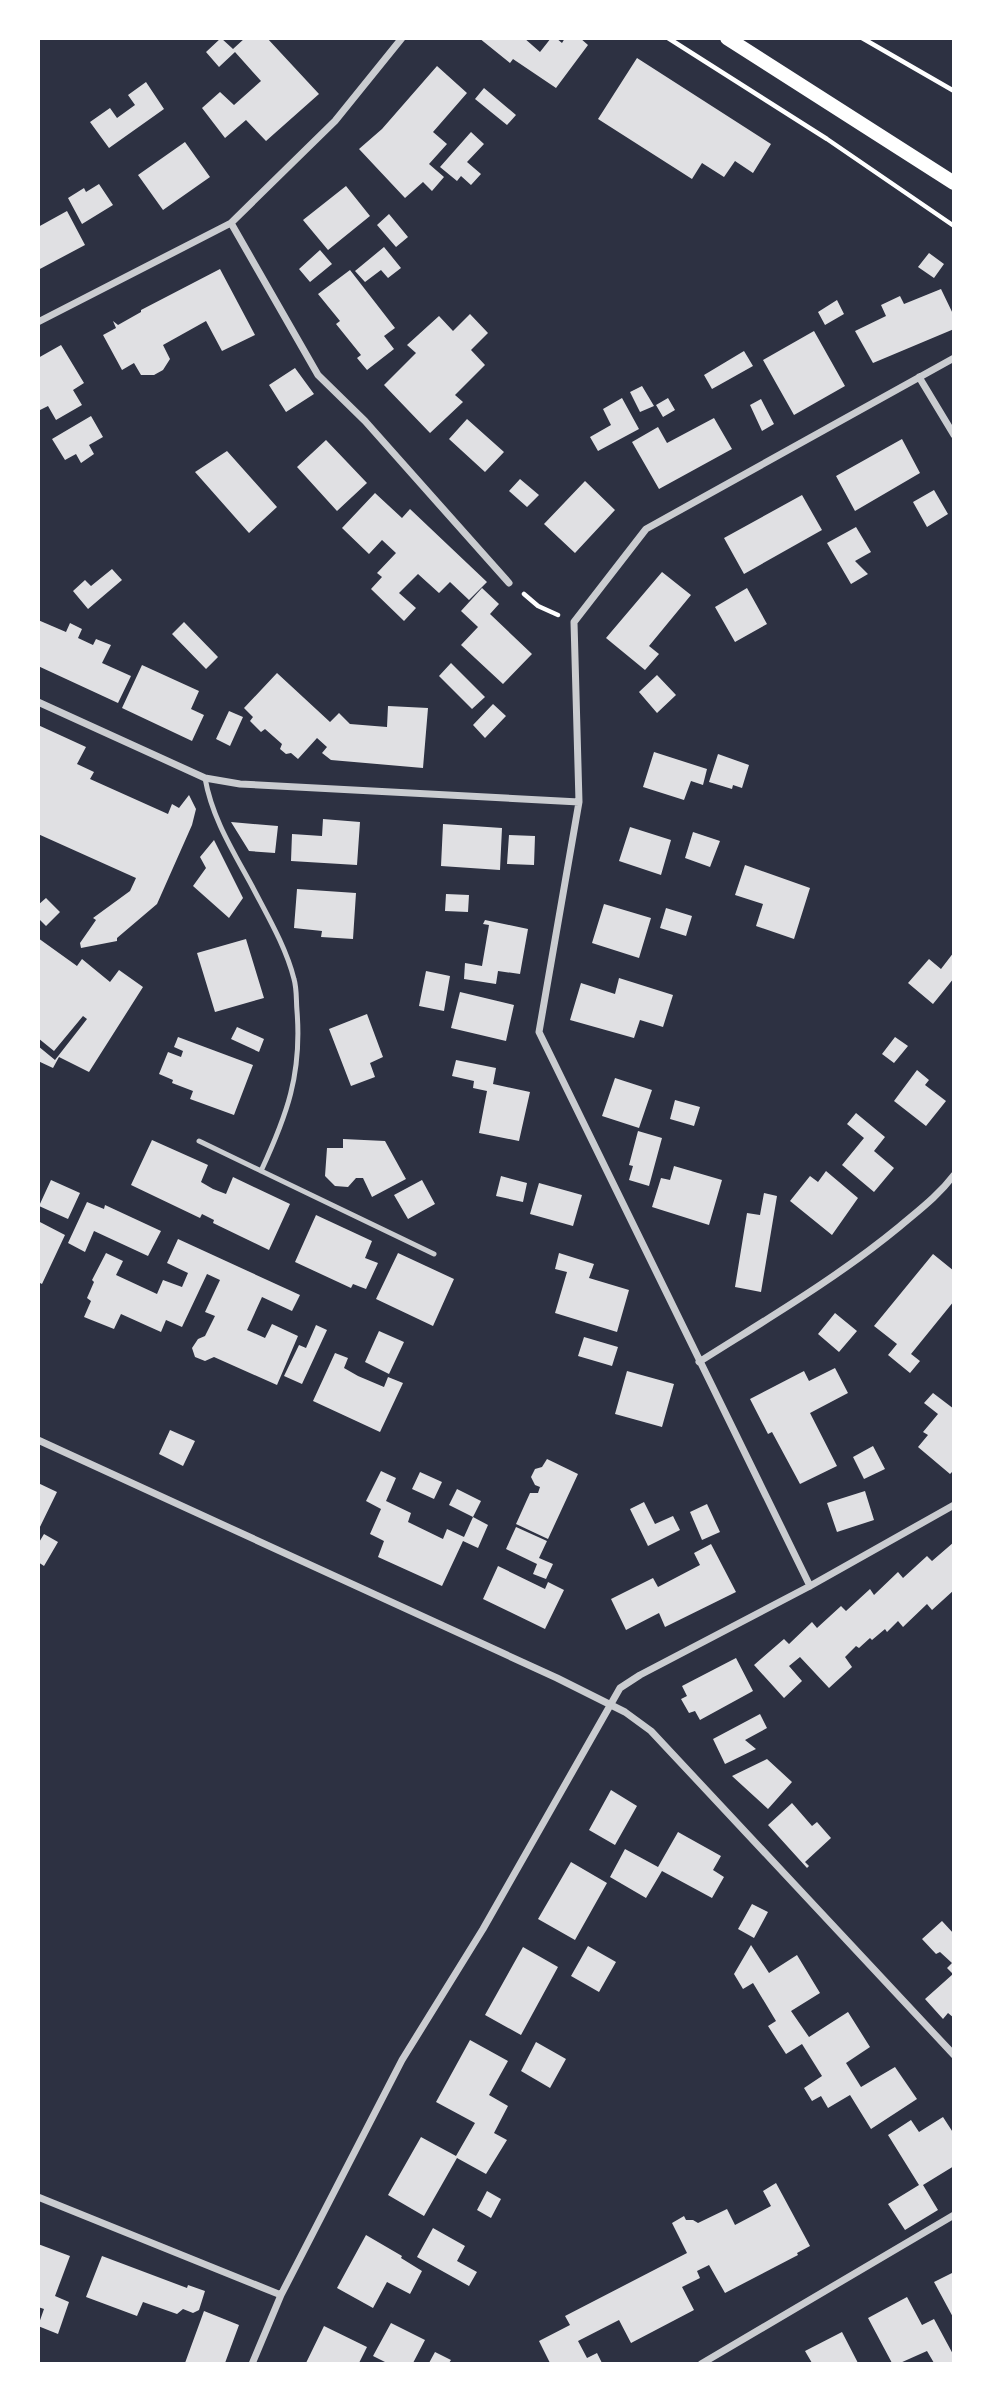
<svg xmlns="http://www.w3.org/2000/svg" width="992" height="2402" font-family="'Space Grotesk',sans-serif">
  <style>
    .building { fill: #e0e0e3 }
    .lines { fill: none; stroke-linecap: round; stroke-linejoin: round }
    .path { stroke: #fff; stroke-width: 4.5 }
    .service { stroke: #caccd0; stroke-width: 5 }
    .minor { stroke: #caccd0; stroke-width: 7 }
    .secondary { stroke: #fff; stroke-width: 14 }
  </style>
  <rect width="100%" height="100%" fill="#2d3142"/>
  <!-- building -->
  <path class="building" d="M221,38L233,49L245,38H267L319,94L266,141L246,120L225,138L202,108L220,92L234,105L261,81L235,52L219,67L206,52Z
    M479,38H524L540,52L551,38H556L562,43L565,38H580L588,45L556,88L513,59L510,63Z
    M637,58L771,144L753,173L735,161L724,177L702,163L692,179L598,119Z
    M437,66L467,93L433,132L447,144L429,164L444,177L432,191L423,182L405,198L359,149L382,129Z
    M146,82L164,109L109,148L90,122L110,108L117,118L135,105L128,95Z
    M484,88L516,115L507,125L475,99Z
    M471,132L484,144L467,162L481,174L471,185L461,176L457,181L440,167Z
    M185,142L210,177L163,210L138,175Z
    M99,184L113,205L82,224L68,198L84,188L86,192Z
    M346,186L370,216L328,250L303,220Z
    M67,211L85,245L38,270V227Z
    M389,214L408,237L396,247L377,225Z
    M384,247L401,268L388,278L381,270L365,282L355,271Z
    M320,250L332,264L310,282L299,269Z
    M929,253L944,264L934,278L918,267Z
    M220,269L255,335L222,351L206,321L163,345L170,359L163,370L154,375H141L134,363L122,370L103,335L116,328L113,321L118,325L141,312V310Z
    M350,270L395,328L384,336L394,349L367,370L357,358L361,355L336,324L340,321L318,294Z
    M941,289L954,316V329L873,363L855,331L886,316L881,305L900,296L904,304Z
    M837,300L844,314L825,325L818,312Z
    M470,314L488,333L471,350L485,365L455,395L463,402L430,433L384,385L416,353L407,345L439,316L453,331Z
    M814,331L845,386L794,415L763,360Z
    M61,345L84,383L73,390L82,405L56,420L48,406L38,411V358Z
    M744,351L753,366L712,389L704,375Z
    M295,368L314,394L286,412L269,385Z
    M642,386L654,406L640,412L630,392Z
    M622,398L639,429L598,451L590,437L611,425L603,409Z
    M668,398L675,410L663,417L656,405Z
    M761,399L774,424L762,431L750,405Z
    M91,416L103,437L89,445L94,454L81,463L76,454L65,460L52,439Z
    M714,418L732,449L659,489L632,442L658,427L667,443Z
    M467,419L504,452L485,472L449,439Z
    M902,439L920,473L855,511L836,476Z
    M326,440L367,483L337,511L297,467Z
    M227,451L277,507L249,533L195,472Z
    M520,479L539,495L527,507L509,491Z
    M585,481L615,510L575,553L544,524Z
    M934,490L948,514L927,527L913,502Z
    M375,493L402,518L410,509L487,582L469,600L450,582L439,593L418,574L399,593L416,608L404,621L371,589L382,577L377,573L396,553L382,540L369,554L342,528Z
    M802,495L822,530L744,574L724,538Z
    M856,527L871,552L855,561L868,574L851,584L827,543Z
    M112,569L122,580L88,609L73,591L85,580L91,586Z
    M662,572L691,595L649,646L659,654L645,670L606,638Z
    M482,588L499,604L490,614L532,654L503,684L461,645L478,627L461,611Z
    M747,588L767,624L735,642L715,607Z
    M38,620L66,632L70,623L82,629L78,638L93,645L96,639L111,645L102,663L131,676L118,703L38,666Z
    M184,622L218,657L206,669L172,634Z
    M451,663L485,697L472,709L439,676Z
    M142,665L199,691L191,709L204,715L192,741L122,708Z
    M277,673L330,722L339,713L350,724L387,727L388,706L428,708L423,768L331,760L322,753L327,747L317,738L298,759L291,753L286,754L280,749L282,744L265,729L261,732L250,721L253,717L244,708Z
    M657,675L676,695L657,713L639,692Z
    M493,704L506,716L485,738L473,725Z
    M229,711L243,717L230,746L216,739Z
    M38,725L86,747L77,764L94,772L90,779L168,814L172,804L179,808L189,795L196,809L192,825L157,904L117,938V941L81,948L80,943L96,920L93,918L130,891L136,878L38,834Z
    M654,752L707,769L703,785L691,781L684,800L643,787Z
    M718,754L749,765L742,788L733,785L732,789L709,782Z
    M323,819L360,822L357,865L291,861L292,834L322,836Z
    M231,822L278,826L275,853L249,851Z
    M443,824L502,828L500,870L441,866Z
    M630,827L671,840L661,875L619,861Z
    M693,832L720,841L710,867L685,858Z
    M509,835L535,836L534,865L507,864Z
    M214,840L243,898L229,918L193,886L206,868L200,857Z
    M745,865L810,888L794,939L756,926L763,904L735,895Z
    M297,889L356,893L353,939L321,937L322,931L294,928Z
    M446,894L469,895L468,912L445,911Z
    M46,898L60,912L46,926L38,918V905Z
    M604,904L651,918L639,958L592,943Z
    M666,908L692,916L686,936L660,928Z
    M485,920L528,929L520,974L498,971L496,984L464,979L465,963L482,966L489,925L483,924Z
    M38,938L77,966L82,959L110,982L119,970L143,987L89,1072L59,1057L53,1068L38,1061V1046L55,1060L87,1019L83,1016L54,1051L38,1038Z
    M246,939L264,998L215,1012L197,953Z
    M954,952V978L933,1004L908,983L929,959L941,969Z
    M426,971L450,976L444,1011L419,1006Z
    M619,978L673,995L663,1027L640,1020L634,1038L570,1020L581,983L615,994Z
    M460,992L514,1005L506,1041L451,1028Z
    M367,1014L383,1057L370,1063L375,1077L351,1086L329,1029Z
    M237,1027L264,1039L259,1052L231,1039Z
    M178,1037L253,1065L234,1115L190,1099L193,1091L172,1083L173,1080L159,1074L168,1052L181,1057L183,1051L174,1047Z
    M895,1037L908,1046L894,1063L882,1054Z
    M456,1060L496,1068L493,1084L530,1092L519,1141L479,1133L487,1091L473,1088L474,1081L452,1076Z
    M917,1070L929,1080L925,1085L946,1101L926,1126L894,1101Z
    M615,1078L652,1090L639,1128L602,1116Z
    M675,1100L700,1107L694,1126L670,1119Z
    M856,1113L885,1137L874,1151L894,1168L874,1192L842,1165L864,1138L847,1124Z
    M638,1131L662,1138L649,1186L629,1180L633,1166L629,1165Z
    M343,1139L385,1141L406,1179L372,1197L363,1178H356L348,1187L335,1186L325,1176L327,1148H343Z
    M152,1140L208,1165L201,1182L213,1189L226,1194L233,1177L290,1204L269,1250L213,1223L214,1220L202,1214L200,1218L131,1185Z
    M674,1166L722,1180L709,1225L652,1207L661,1178L670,1180Z
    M826,1171L858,1198L832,1235L790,1201L810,1176L818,1182Z
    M501,1176L527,1183L523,1202L496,1196Z
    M51,1180L80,1193L68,1219L39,1206Z
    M422,1180L435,1204L408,1219L394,1195Z
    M539,1183L582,1195L573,1226L530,1214Z
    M764,1193L777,1196L761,1292L735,1287L747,1213L760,1215Z
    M87,1202L104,1209L105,1205L161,1231L148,1256L94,1231L85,1252L68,1243Z
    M316,1215L372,1241L365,1258L378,1263L366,1289L353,1284L351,1288L295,1262Z
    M38,1221L65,1235L42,1284L38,1282Z
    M178,1239L300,1295L292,1311L262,1297L247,1330L265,1338L272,1324L298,1336L277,1385L214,1357L205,1361L195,1357L192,1348L198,1339L205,1336L215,1316L205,1312L220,1280L207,1274L182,1327L166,1320L161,1332L121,1314L114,1329L84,1317L91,1301L87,1298L94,1282L92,1280L106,1253L123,1261L116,1275L157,1294L163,1280L182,1287L188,1273L167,1263Z
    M398,1253L454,1279L433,1326L376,1299Z
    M559,1253L594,1264L589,1278L629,1290L617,1332L555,1313L567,1272L555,1269Z
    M933,1254L954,1271V1301L911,1354L920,1361L910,1373L888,1355L897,1344L874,1326Z
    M835,1313L857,1331L839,1352L818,1334Z
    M316,1325L327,1330L302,1384L284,1376L299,1345L306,1348Z
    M379,1331L404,1342L389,1374L365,1362Z
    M584,1337L618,1347L612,1366L578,1356Z
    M335,1353L348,1358L344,1368L358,1376L384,1387L388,1377L403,1383L380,1432L313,1401Z
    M835,1368L848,1393L810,1413L837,1466L800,1484L772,1432L768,1434L750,1399L804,1371L809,1381Z
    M627,1371L674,1384L662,1427L615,1414Z
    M933,1393L954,1409V1470L950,1474L918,1447L928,1435L923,1432L938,1414L924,1403Z
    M170,1430L195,1441L183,1466L159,1454Z
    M873,1446L885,1469L864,1479L853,1457Z
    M547,1459L578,1474L548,1539L516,1524L530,1493H538L540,1487L535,1485L531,1477L535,1469L542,1467Z
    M381,1471L396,1478L386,1501L411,1513L408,1522L443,1539L447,1529L464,1537L473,1517L488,1525L478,1548L463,1541L442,1586L378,1557L384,1541L370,1534L381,1509L366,1501Z
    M420,1472L442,1482L434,1499L412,1489Z
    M38,1483L57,1492L38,1531Z
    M457,1489L481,1501L473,1517L449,1505Z
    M865,1491L874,1520L837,1532L827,1503Z
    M644,1502L655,1524L673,1516L680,1530L648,1546L630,1509Z
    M707,1504L720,1532L702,1540L690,1512Z
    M516,1527L547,1541L539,1558L553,1564L546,1579L533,1574L537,1564L506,1549Z
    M44,1534L58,1542L44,1566L38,1562V1544Z
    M954,1542V1590L932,1610L927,1604L903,1627L898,1621L887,1632L885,1629L872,1640L870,1638L859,1648L856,1646L845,1657L852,1667L829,1688L800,1657L789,1666L802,1681L784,1698L754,1665L784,1639L789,1644L812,1622L817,1628L841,1606L846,1611L870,1589L874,1595L898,1572L903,1578L927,1556L932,1561Z
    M711,1544L736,1592L665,1627L659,1613L626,1630L611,1599L653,1578L658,1587L700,1565L694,1553Z
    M498,1566L545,1589L548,1582L564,1590L545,1629L483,1599Z
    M736,1658L753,1691L700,1720L695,1711L689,1713L681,1699L687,1696L682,1686Z
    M760,1714L767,1728L745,1740L756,1749L725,1764L713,1739Z
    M767,1759L792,1782L768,1809L732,1776Z
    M611,1790L637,1806L615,1845L589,1830Z
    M792,1803L812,1826L817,1822L831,1838L805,1862L809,1866L807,1868L768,1825Z
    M678,1832L721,1856L713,1870L724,1877L712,1898L662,1871L646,1898L610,1877L625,1849L658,1867Z
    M571,1862L607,1883L575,1940L538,1919Z
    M752,1904L768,1912L754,1938L738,1929Z
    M942,1921L954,1934V2018L948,2013L943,2019L925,1999L953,1974L947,1968L952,1963L940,1952L936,1954L922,1939Z
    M751,1945L769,1973L797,1955L820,1993L791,2011L809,2037L848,2012L870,2047L846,2063L861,2087L895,2067L917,2099L871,2129L850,2095L828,2108L821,2096L812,2101L804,2088L822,2076L802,2044L786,2054L768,2026L776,2021L753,1983L743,1989L734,1974Z
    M588,1946L616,1962L599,1992L571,1976Z
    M523,1947L558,1967L521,2035L485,2015Z
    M470,2040L508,2061L489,2095L508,2106L494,2133L507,2140L486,2174L457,2158L424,2216L388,2195L421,2137L456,2156L475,2123L436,2102Z
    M536,2042L566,2059L550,2088L521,2071Z
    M943,2117L954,2134V2166L923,2185L938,2210L905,2230L888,2204L919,2185L888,2135L911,2120L919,2132Z
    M776,2183L810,2246L797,2253L798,2255L725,2293L709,2265L697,2271L700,2278L682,2287L694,2310L631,2343L619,2320L578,2341L587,2358L597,2353L602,2363H550L539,2341L570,2325L565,2316L687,2253L672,2223L684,2216L686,2220H693L698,2223L727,2209L735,2225L771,2206L763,2191Z
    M487,2191L501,2199L491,2218L477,2210Z
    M433,2228L465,2246L457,2261L477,2272L469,2286L417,2257Z
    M366,2235L402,2256L401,2258L422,2271L410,2294L387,2282L373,2308L337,2288Z
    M38,2244L70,2256L55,2296L69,2302L58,2334L38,2326L44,2309L38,2307Z
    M102,2256L187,2288L188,2285L205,2291L199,2310L193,2313L183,2309L177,2314L143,2302L137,2316L86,2297Z
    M954,2272V2319L934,2282Z
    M907,2297L922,2325L934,2319L954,2356V2363H934L927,2351L900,2363H892L868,2318Z
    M204,2311L239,2325L225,2363H185Z
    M391,2323L425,2340L413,2363H387L373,2356Z
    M324,2326L367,2347L359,2363H306Z
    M842,2332L858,2363H812L805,2351Z
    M435,2352L451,2360L449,2363H429Z"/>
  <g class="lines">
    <!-- path -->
    <path class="path" d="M668,38L827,139L954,226
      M862,38L954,91
      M524,594L538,606L558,615"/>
    <!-- service -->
    <path class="service" d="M205,778C212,818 233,851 252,886C267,915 286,947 294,979C297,989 296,1000 297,1011C302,1074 287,1115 261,1171
      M199,1141L434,1254"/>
    <!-- minor -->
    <path class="minor" d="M231,223L318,375L365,421L509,583
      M38,322L231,223L335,121L402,38
      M919,377L954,435
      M38,702L205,778L240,784L579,802
      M699,1362C767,1319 837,1278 899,1227C919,1210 938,1196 954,1175
      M38,1440L557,1678L625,1712L651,1731L954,2055
      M810,1586L539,1032L579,802L574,622L646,529L954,358
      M38,2197L281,2295
      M252,2364L281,2295L402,2060L483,1929L620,1688L640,1675L810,1586L954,1505
      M701,2364L954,2215"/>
    <!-- secondary -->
    <path class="secondary" d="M727,38L954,183"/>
  </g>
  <!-- border -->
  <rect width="992" height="2402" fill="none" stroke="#ffffff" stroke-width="80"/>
</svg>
